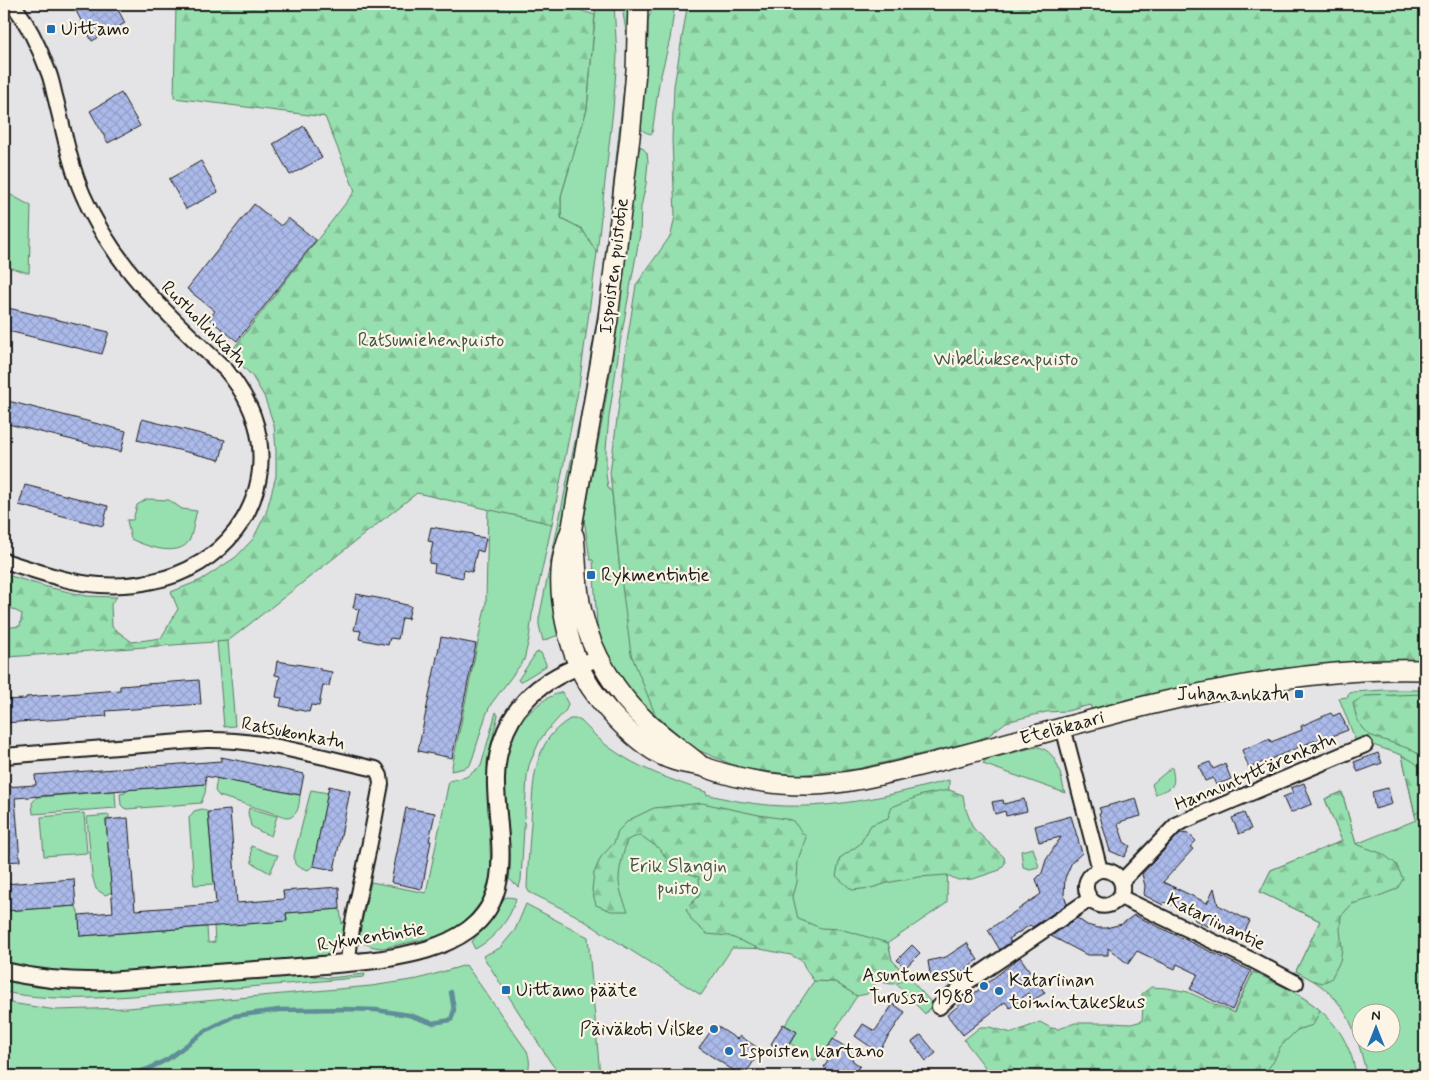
<svg xmlns="http://www.w3.org/2000/svg" width="1429" height="1080" font-family="Mynerve,sans-serif">
  <style>
    .green { fill: #96dfae; stroke: #597e65; fill-rule: evenodd }
    .forest { fill: url(#forest-firs); stroke: #597e65 }
    .lines { fill: none; stroke-linecap: round; stroke-linejoin: round }
    .stream { stroke: #5f8d98; stroke-width: 4.5 }
    .building { fill: url(#building-cross-hatch); stroke: #1c1c1c }
    .minor-casing { stroke: #1c1c1c; stroke-width: 18 }
    .tertiary-casing { stroke: #1c1c1c; stroke-width: 20 }
    .secondary-casing { stroke: #1c1c1c; stroke-width: 22 }
    .minor { stroke: #fcf5e5; stroke-width: 14 }
    .tertiary { stroke: #fcf5e5; stroke-width: 16 }
    .secondary { stroke: #fcf5e5; stroke-width: 19 }
    .poi-dot { fill: #1f6fb2; stroke: #fcf5e5; stroke-width: 2 }
    .labels { text-anchor: middle; dominant-baseline: central; stroke-width: 4.5; stroke-linejoin: round; paint-order: stroke }
    .poi-label { font-size: 19px; fill: #1c1c1c; stroke: #fcf5e5; text-anchor: start }
    .street-label { font-size: 19px; fill: #1c1c1c; stroke: #fcf5e5 }
    .park-label { font-size: 19px; fill: #415648; stroke: #fcf5e5 }
  </style>
  <defs>
    <pattern id="forest-firs" width="22" height="20" patternUnits="userSpaceOnUse" patternTransform="scale(1.25)"><rect width="22" height="20" fill="#96dfae"/><path d="M5 1l3.5 6h-7zM16 11l3.5 6h-7z" fill="#81bf95"/></pattern>
    <pattern id="building-cross-hatch" width="8" height="8" patternUnits="userSpaceOnUse" patternTransform="scale(1.25)"><rect width="8" height="8" fill="#abbaea"/><path d="M0 0l8 8M0 8l8-8" fill="none" stroke="#939fc8"/></pattern>
  </defs>
  <rect width="100%" height="100%" fill="#e4e3e6"/>
  <filter id="ink" filterUnits="userSpaceOnUse"><feTurbulence type="fractalNoise" baseFrequency=".02" numOctaves="2"/><feDisplacementMap in="SourceGraphic" scale="10" xChannelSelector="R" yChannelSelector="G"/><feConvolveMatrix kernelMatrix="1 2 1 2 8 2 1 2 1" color-interpolation-filters="sRGB"/></filter>
  <g filter="url(#ink)">
    <!-- green -->
    <path class="green" d="M596,4H614L617,56L613,110L597,253L582,229L561,218V196L587,109Z
      M668,4H675L670,39L659,83L652,134C647,133 642,132 640,126L648,38V19L651,12L654,9Z
      M628,7L630,8V46L605,289L576,461L559,540L561,634L543,641L539,625V619L582,407L602,288L627,59L626,31L623,13Z
      M641,146L647,153L648,161L646,184L641,207L640,234L620,343L609,417L606,449V474L608,487L612,493L620,571L691,747L680,742L616,679L594,626L597,625L593,560H590L584,519L603,416L615,343L637,154Z
      M4,191L31,206L29,273L4,266Z
      M147,499L169,500L182,509L197,511C194,519 193,534 189,541C178,558 145,546 131,539L127,520H133L137,505Z
      M488,508L552,524L532,615L529,639L524,660L491,704L486,715L473,757L470,765L465,768L451,771L486,603Z
      M217,641H228L235,726L224,727Z
      M539,652L541,653L546,664V666L520,682L518,680L536,653Z
      M1384,690H1425V1076H1367C1355,1026 1346,995 1296,971L1320,921L1260,892L1271,870L1342,841L1325,799L1342,792L1356,844L1416,820L1402,755L1355,739L1339,698L1348,697V694L1353,692ZM1362,1012H1392V1042H1362Z
      M562,692L568,704L566,710L545,733L540,740L529,765L527,776L521,880L519,887L509,879C517,824 484,757 530,712C540,702 549,696 562,692Z
      M496,712L498,715L487,761L491,874L483,899L470,916L457,928L440,936L383,948L374,947L363,943L359,934L371,882L426,893L449,781L466,777L481,766Z
      M570,719H577L581,721C590,730 599,740 610,748C639,769 672,780 706,792V794C796,818 862,803 949,780L947,903L888,943L892,960L933,1004L925,1014L865,951L732,948L701,995L575,915L529,892L527,888C528,866 529,845 531,823C533,784 532,741 570,719Z
      M1039,747C1059,753 1060,776 1065,793L983,764L985,760L1031,748Z
      M1172,767C1176,787 1174,788 1155,794L1152,784Z
      M217,778L300,795C299,805 299,814 289,818L219,796L215,791Z
      M206,784L205,793L201,803L127,809L124,808L121,805L120,794L125,793V790Z
      M311,790L328,793L313,866L308,870L297,866L295,864L294,856Z
      M115,791L116,808L33,814L32,803L37,797Z
      M249,808L277,816L271,836L259,831L251,826L248,813Z
      M202,809L208,812L214,884L194,885L189,818L194,811Z
      M84,813L87,853L44,856L41,817Z
      M109,815V820H106L112,892L105,895L96,889L92,875L87,817Z
      M251,846C261,849 267,854 278,855L270,873L252,863Z
      M1033,848L1039,867L1030,869L1023,867L1021,851Z
      M507,897L515,898L516,899C510,920 494,939 475,949L472,943C474,936 481,933 486,927C493,918 499,910 503,899Z
      M526,904L588,937L600,1076H562L551,1063L483,956L500,948L515,930Z
      M76,906L79,915L80,936L207,927L208,943L215,942L214,926L287,920L286,913L340,909L342,924L346,918C342,935 343,947 326,956L113,972H73L40,970L4,961V911Z
      M466,965L527,1051C530,1060 531,1068 525,1076H24L4,1064V1002L56,1010L128,1008L371,986L418,979Z
      M1253,972C1292,991 1332,1007 1349,1050C1353,1058 1354,1068 1357,1076H1059L1217,1046Z
      M365,974L364,977C305,983 245,987 186,992C125,996 64,1004 4,992V980L37,987L88,991L306,975L329,978Z
      M814,981L835,982L857,996L835,1030L838,1032L822,1057L818,1056L815,1061L790,1043L797,1032L785,1025Z"/>
    <!-- forest -->
    <path class="forest" d="M176,4H561L595,15L587,109L561,196V218L582,229L597,253L579,386L552,524L417,493L228,641L8,657L10,683L4,682V628L20,626L22,614L4,605V574L47,587L87,596L117,597L111,604L112,627L132,642L161,638L178,609L171,592L201,580L236,557L253,539L266,513L276,476V451L274,425L264,396L252,376L230,353L355,191L325,117L174,98Z
      M690,4H1425V660C1362,662 1298,665 1236,677C1188,686 1140,699 1092,711L1090,705L1067,711L1046,712L1006,722L988,736L972,742L857,769L796,775L740,768L691,747L655,714L631,654L620,571L610,473L627,342L636,285L671,235L675,216L672,140L674,86L687,8Z
      M1425,694V758L1410,749L1369,735L1362,728L1357,720L1353,703L1365,696Z
      M1402,755L1414,762L1425,772V808L1415,814Z
      M949,790L963,795L965,807L973,828L1004,857L1005,863L1000,870L973,879L958,880L947,875L919,877L891,882L871,888L852,890L836,876L840,858L860,844L871,825L888,818L892,807L922,795Z
      M1342,792L1356,844L1383,854L1396,864L1403,879L1397,889L1376,897L1352,904L1341,916L1340,929L1342,948L1340,961L1331,979L1322,983L1312,980L1296,971L1320,921L1260,892L1271,870L1342,841L1325,799Z
      M702,803L759,815L792,820L806,837L798,860L797,882L793,897L798,919L821,928L840,929L888,943L892,960L908,977C895,986 893,985 878,981L867,994L857,996L835,982L814,981L806,970L802,961L791,955L760,949L729,936L707,934L692,921L686,909L700,895L699,877L671,867L661,850L640,835L627,840C624,852 619,867 619,880C619,890 624,902 628,911H611L596,905L592,890L594,873L601,857L614,843L618,831L629,820L654,808Z
      M1253,972C1276,983 1300,993 1320,1010L1313,1025L1297,1030L1280,1047L1274,1061L1263,1075L1259,1076H992L964,1040L980,1027H989L1012,1033L1040,1022L1051,1028L1059,1029L1075,1023H1111L1131,1024L1142,1021L1143,1005L1142,994L1151,987L1167,988L1188,992L1234,1013Z"/>
    <g class="lines">
      <!-- stream -->
      <path class="stream" d="M127,1076L148,1069L168,1059L205,1031L234,1016L279,1010L344,1009L376,1010L409,1015L432,1023L451,1020L454,1010L451,992"/>
    </g>
    <!-- building -->
    <path class="building" d="M85,4H115L125,23L92,41L75,9Z
      M121,93L140,126L108,143L90,111Z
      M304,126L322,158L290,175L273,144Z
      M201,161L218,192L186,209L169,179Z
      M254,204L281,226L288,218L316,240L237,341L209,319L215,311L187,289Z
      M4,307L109,332L102,354L4,330Z
      M4,400L126,431L121,452L4,423Z
      M142,419L225,440L220,460L137,440Z
      M25,485L108,506L103,526L19,505Z
      M431,527L473,534V536L486,538L483,552L477,550L472,572L464,570L463,578L434,572L435,564L429,563L433,542L428,541Z
      M356,594L399,602L398,603L411,606L408,619L402,618L398,639L390,638L388,645L359,639L361,631L354,630L359,609L353,608Z
      M441,637L476,644L452,758L418,751Z
      M277,661L320,668V670L332,672L329,686L323,685L319,706L311,705L309,712L280,706L282,698L276,697L280,676L275,675Z
      M199,680L201,704L106,711L107,716L4,723V700L26,699V697L120,690V686Z
      M1331,713L1333,716L1340,713L1348,730L1317,742L1316,740L1249,768L1242,750L1270,739L1271,742L1302,730L1301,726Z
      M1378,753L1382,763L1358,772L1354,762Z
      M221,757L304,774L300,795L205,776L206,784L15,798L20,861L4,862V787L36,785L35,775L221,761Z
      M1210,762L1213,769L1225,764L1231,779L1216,785L1213,778L1205,781L1199,766Z
      M1304,783L1312,804L1290,813L1283,797L1293,793L1291,788Z
      M329,786L350,791L334,870L313,866Z
      M1388,788L1392,804L1375,809L1372,792Z
      M1136,798L1141,816L1122,821V822L1118,824L1124,842L1130,846L1124,857L1110,851L1099,813L1101,812L1099,808Z
      M1024,799L1027,811L1006,816L1005,811L995,814L992,802L1003,800L1004,804Z
      M406,808L435,813L429,841H431L422,889L393,883L394,882H391Z
      M230,810L237,903L284,899L283,891L339,887L340,909L286,913L287,921L80,936L79,915L113,912L106,820L128,818L135,910L216,904L208,812Z
      M1244,813L1251,829L1239,834L1232,818Z
      M1071,816L1082,853L1072,862L1065,878L1064,895L1067,904L1033,927L1030,925L1009,939L1011,942L1000,950L988,930L1041,894L1036,879L1042,873L1046,860L1061,837L1039,842L1035,826Z
      M1180,833L1189,834L1196,841L1190,847L1193,849L1163,882L1207,903L1214,888L1218,905L1250,921L1243,935L1240,934L1235,936L1222,930L1221,924L1207,926L1195,920L1193,914L1172,904V905L1164,902L1163,905L1144,895L1145,886L1142,874Z
      M74,879L76,906L4,911V884Z
      M1134,915L1251,971L1232,1010L1190,989L1198,974L1177,964L1175,969L1137,951L1128,964L1108,948V955H1087L1051,936L1077,918L1087,925L1098,928H1106L1122,924Z
      M967,943L978,960L954,978L931,980L928,961L946,957Z
      M912,945L920,953L905,968L897,960Z
      M1020,957L1045,993L1033,1000L1028,993L1010,1008L1005,1002L963,1035L947,1015Z
      M893,1004L905,1012L878,1052L855,1036L863,1024L875,1031Z
      M783,1024L797,1032L784,1052L771,1044Z
      M715,1025L737,1039L740,1036L761,1050L744,1076H742L699,1048Z
      M921,1035L936,1053L926,1061L912,1042Z
      M833,1039L850,1050L853,1061L860,1066L857,1069L867,1076H822L826,1069L824,1067L828,1061L822,1057Z"/>
    <g class="lines">
      <defs>
        <path id="minor" d="M4,561C35,570 67,583 100,585C117,586 136,585 153,581C221,568 270,508 259,438C255,412 242,389 226,370C170,317 114,267 83,195C70,165 64,132 56,100C53,90 52,80 48,71C39,46 28,24 13,4
          M1063,727L1100,870C1072,879 1091,916 1113,903C1118,900 1121,896 1122,891C1124,877 1112,869 1100,870
          M4,756L206,740C263,739 320,757 376,769L380,776L381,784C376,810 372,835 366,861C359,897 350,926 348,963
          M1121,882L1177,824L1365,745
          M1120,897L1252,960L1296,983
          M939,1007L966,983L1090,899"/>
        <path id="tertiary" d="M4,971C38,979 72,982 107,981C162,977 216,973 270,969C308,966 345,964 383,959C413,954 443,948 468,930C516,896 497,834 496,785C495,755 504,724 525,701C543,680 573,668 599,657"/>
        <path id="secondary" d="M638,4L636,71L630,137L608,319L572,527C569,535 566,543 564,552C554,591 569,655 591,688C608,713 644,751 673,760C683,764 694,764 704,767C740,780 773,786 812,785C847,784 881,775 915,767C994,748 1071,724 1149,705C1236,684 1335,667 1425,670
          M574,536C577,562 576,587 582,612C592,654 616,694 648,723C664,738 682,750 699,764"/>
      </defs>
      <!-- minor casing -->
      <use href="#minor" class="minor-casing"/>
      <!-- tertiary casing -->
      <use href="#tertiary" class="tertiary-casing"/>
      <!-- secondary casing -->
      <use href="#secondary" class="secondary-casing"/>
      <!-- minor -->
      <use href="#minor" class="minor"/>
      <!-- tertiary -->
      <use href="#tertiary" class="tertiary"/>
      <!-- secondary -->
      <use href="#secondary" class="secondary"/>
    </g>
  </g>
  <!-- markers -->
  <g class="poi-dot">
    <rect x="46" y="24" width="10" height="10" rx="2.5"/>
    <rect x="586" y="570" width="10" height="10" rx="2.5"/>
    <rect x="1294" y="689" width="10" height="10" rx="2.5"/>
    <circle cx="984" cy="986" r="5"/>
    <rect x="501" y="985" width="10" height="10" rx="2.5"/>
    <circle cx="999" cy="991" r="5"/>
    <circle cx="714" cy="1029" r="5"/>
    <circle cx="729" cy="1051" r="5"/>
  </g>
  <g class="labels">
    <!-- poi labels -->
    <g class="poi-label">
      <text x="61" y="29">Uittamo</text>
      <text x="601" y="575">Rykmentintie</text>
      <text x="1289" y="694" text-anchor="end">Juhanankatu</text>
      <text x="974" y="975" text-anchor="end">Asuntomessut<tspan x="974" dy="22">Turussa 1988</tspan></text>
      <text x="1009" y="980">Katariinan<tspan x="1009" dy="22">toimintakeskus</tspan></text>
      <text x="516" y="990">Uittamo pääte</text>
      <text x="704" y="1029" text-anchor="end">Päiväkoti Vilske</text>
      <text x="739" y="1051">Ispoisten kartano</text>
    </g>
    <!-- street labels -->
    <g class="street-label">
      <text transform="translate(614 266) rotate(-83)">Ispoisten puistotie</text>
      <text transform="translate(204 324) rotate(45)">Rusthollinkatu</text>
      <text transform="translate(1062 728) rotate(-15)">Eteläkaari</text>
      <text transform="translate(293 733) rotate(11)">Ratsukonkatu</text>
      <text transform="translate(1255 772) rotate(-23)">Hannuntyttärenkatu</text>
      <text transform="translate(1216 922) rotate(26)">Katariinantie</text>
      <text transform="translate(371 937) rotate(-9)">Rykmentintie</text>
    </g>
    <!-- park labels -->
    <g class="park-label">
      <text x="431" y="340">Ratsumiehenpuisto</text>
      <text x="1006" y="359">Wibeliuksenpuisto</text>
      <text x="678" y="866">Erik Slangin<tspan x="678" dy="22">puisto</tspan></text>
    </g>
  </g>
  <!-- margin -->
  <rect width="1429" height="1080" fill="none" stroke="#fcf5e5" stroke-width="20"/>
  <rect x="10" y="10" width="1409" height="1060" fill="none" stroke="#1c1c1c" stroke-width="2" filter="url(#ink)"/>
  <!-- north arrow -->
  <g transform="translate(1376 1028)"><circle r="24" fill="#fcf5e5" stroke="#a29e95"/>
  <path d="M0-4L9 19L0 12L-9 19Z" fill="#1f6fb2"/>
  <text y="-8" font-size="14" font-weight="bold" text-anchor="middle" fill="#1c1c1c">N</text>
  </g>
</svg>
